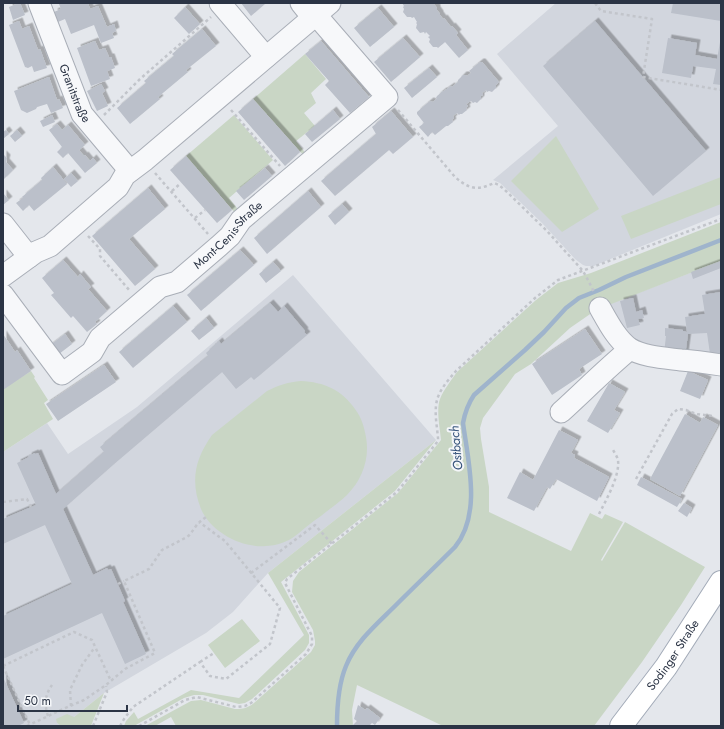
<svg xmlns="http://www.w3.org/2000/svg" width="724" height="729" font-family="Jost,sans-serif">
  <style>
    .built { fill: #d2d6de }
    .green { fill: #c9d6c5 }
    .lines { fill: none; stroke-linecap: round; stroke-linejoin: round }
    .stream { stroke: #9fb4cc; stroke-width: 4.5 }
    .building { fill: #bbc0ca; filter: url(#shadow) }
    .minor-casing { stroke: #a9aeb7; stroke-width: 23 }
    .major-casing { stroke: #a3abb8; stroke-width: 24 }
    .path { stroke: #c2c5cb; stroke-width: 2.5; stroke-dasharray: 3 3; stroke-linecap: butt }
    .minor { stroke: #f7f8fa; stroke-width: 21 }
    .major { stroke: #fff; stroke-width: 22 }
    .labels { text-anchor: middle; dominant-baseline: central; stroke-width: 4; stroke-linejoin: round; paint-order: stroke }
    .street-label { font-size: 12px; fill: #2b3445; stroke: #f4f6f9 }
    .water-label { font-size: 13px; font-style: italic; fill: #34527a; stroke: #f4f6f9 }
  </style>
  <defs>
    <filter id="shadow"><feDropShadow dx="3.5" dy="-3.5" stdDeviation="0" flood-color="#0004"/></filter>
  </defs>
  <rect width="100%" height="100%" fill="#e4e7ec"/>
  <!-- built -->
  <path class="built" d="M556,3H721V214L603,262L594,266H586L583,265L575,259L542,223L500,183L493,180L558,126L497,54Z
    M721,261V360L636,347L607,305Z
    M293,275L436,440L268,573L233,612L206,633L104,693L74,717L57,723L61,726H3V452L47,423L68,454L137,407Z"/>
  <!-- green -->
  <path class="green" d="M305,54L326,79L311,93L316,103L304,113L315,126L296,141L307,155L305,157L253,99Z
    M234,115L273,160L229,198L240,212L237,215L186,156Z
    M556,136L599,209L562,232L511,181Z
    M721,177V204L631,239L621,216Z
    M721,222V261L596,310L570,328L531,364L515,374L483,418L480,428L481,439L489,487V512L571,551L590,513L602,519L605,514L623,522L601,560L602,561L625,522L705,567L681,605L642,662L594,726H443L357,685L352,710L353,726H176L171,717L155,726H145L191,701L201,700L235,709C243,709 248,708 254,703L311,652L315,645V641L313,630L292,592L293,581L299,572L398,493L441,440C440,428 436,410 440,399C444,389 451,381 457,372L536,300L558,283L591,273Z
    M31,371L35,377L34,378L48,400L44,403L53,419L3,452V389Z
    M301,381C324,382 342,390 355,409C362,418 364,427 366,437C370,459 362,480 347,495C339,503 329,509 321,516C313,521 306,527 299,533C296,535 293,538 289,540C283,543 273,546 266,546C241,548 211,532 201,509C190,481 195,459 212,435L267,391C279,385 288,382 301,381Z
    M436,440L395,491L281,582L309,635V643L305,650L252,699L245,703L239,704L203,695H194L184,698L134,726H124L126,721L134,712L138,719L191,690L239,698L304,635L268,573Z
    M242,619L260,641L225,668L208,645Z
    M104,693L91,726H61L57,723L56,719L67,714L74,717Z"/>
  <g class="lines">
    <!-- stream -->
    <path class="stream" d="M337,726C337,706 338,685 346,666C356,641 378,623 396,605C416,585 436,566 455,547C482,514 468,461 463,423C465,412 468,404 474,395L525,350L544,332L566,308L579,298L599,290L626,277L721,240"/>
  </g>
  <!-- building -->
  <path class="building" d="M19,3H20L25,15L13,20L9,7Z
    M61,3H88L90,9L98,6L107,27L114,24L116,31L112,33L114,38L101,43L94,25L71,34L65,19L58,22L54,12L61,9L59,4Z
    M241,3H266L251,16Z
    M402,3H433L437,8V10L440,14V15L443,19L444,18L451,27L452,26L458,33L456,35L468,50L459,58L445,42L438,48L437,47H433L429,42L430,39L428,37L430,36L426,32L425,34L424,32L420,33L416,28L417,24L416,23L417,22L414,17L412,18L411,17H407L403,12L404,9L403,7L404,6Z
    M673,3H721V21L671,13Z
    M185,7L200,24L189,34L174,18Z
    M378,8L394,27L370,47L354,28Z
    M19,21L22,29L29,26L38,50L40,49L47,68L34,72L32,66L28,68L25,67L9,25Z
    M595,21L706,151L653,196L543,66Z
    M202,29L216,46L186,70L188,72L158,97L160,99L130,124L117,108L146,83L144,81L174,56L172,54Z
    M403,38L420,57L391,82L374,62Z
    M668,38L697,43L695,55L717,59L720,42H721V85L713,84L716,69L693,66L691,78L662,73Z
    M95,41L99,50L105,48L109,57H111L115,68L107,71L110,79L91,86L77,48Z
    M321,41L369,97L350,113L325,85L329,81L305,54Z
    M480,62H482L499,82L496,85V88L492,92L489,91L487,92L486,90L482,93L483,95L481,96V99L477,103L475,102L473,103L471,101L466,104L468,106L466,108L467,110L462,114H460L459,115L457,113L453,116L454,118L452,120L453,122L448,126H446L435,135L432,132L428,137L419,127L424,123L417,114V112L430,101L433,102L437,98H436L437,96L443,91H444L451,86L452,87L458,82V80L463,75H466L467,76L471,73L469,71Z
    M429,68L437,77L412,98L404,88Z
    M49,77L57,100L59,99L63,108L51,113L47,104L37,107L36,109L27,113L21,110L14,91Z
    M101,84L105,91L102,93L108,106L97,111L87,91Z
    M253,99L300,152L285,166L238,112Z
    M333,110L340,119L312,142L305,134Z
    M391,111L413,137L393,154L389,150L335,196L321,181L376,134L372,127Z
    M52,115L55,122L43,127L40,121Z
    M57,124L62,130L68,125L85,145L79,150L84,156L85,155L90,161L93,158L97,163L85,173L68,153L63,158L57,152L62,147L49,130Z
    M6,130L9,134L3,139V132Z
    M17,130L22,136L15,142L10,136Z
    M3,154L7,158L6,162L13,170L3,180Z
    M186,156L232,210L217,223L170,170Z
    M53,167L67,184L34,211L29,205L23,211L16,203L23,198L22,197L42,180L41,178Z
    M265,168L272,176L244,200L236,191Z
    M71,173L78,181L71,187L64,179Z
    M148,188L165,209L129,239L155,269L135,286L92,236Z
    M308,191L321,207L267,254L254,238Z
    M3,193L9,200L3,205Z
    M342,204L349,212L335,225L328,216Z
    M240,250L254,265L201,311L187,295Z
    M63,260L78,277L80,274L91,287L88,289L107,311L95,322L97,324L87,332L73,316L71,318L51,295L54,293L42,278Z
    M721,261V268L693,279L691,272Z
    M273,262L281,271L266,283L259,274Z
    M721,292V353L710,354L707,333L688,334L685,356L664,353L666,336H665V328L683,330V331L687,332L685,317L705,314L702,295Z
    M633,298L636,312L642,310L644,318L638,319L640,325L627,328L620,301Z
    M270,303L278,312L284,306L305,331L304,332L307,335L254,380L251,377L236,389L222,372L114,464L63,509L93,575L107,568L108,570L111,569L125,601L123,602L146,654L125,664L102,613L3,659V616L72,584L45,525L3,544V519L36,505L17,463L29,457L28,456L35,453V454L38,453L56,494L104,452L100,447L208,356L206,353L219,341L221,344Z
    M173,306L187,322L133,368L119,352Z
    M206,318L214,328L199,340L191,331Z
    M585,329L602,354L579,369L582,375L552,395L532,364Z
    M3,334L15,352L17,350L31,371L3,390Z
    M65,334L72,344L55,357L48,347Z
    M104,365L116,382L58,421L46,404Z
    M688,371L708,380L700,399L680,391Z
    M609,383L625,392L614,410L620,413L608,433L587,421Z
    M685,414L700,423L703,417L718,425L680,496L650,479Z
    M559,430L578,440L571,453L575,455L574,458L609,477L597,501L556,479L550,489L547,487L534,511L507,498L520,472L533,480Z
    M641,477L682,499L677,507L637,485Z
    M684,503L692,508L687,517L678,511Z
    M3,677L24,723L18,726H3Z
    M358,705L365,710L367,708L380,718L375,725L372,723L369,726H355L353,725L357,721L354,719Z"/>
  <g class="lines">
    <defs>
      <g id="minor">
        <path id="s1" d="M39,3L82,114L130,171"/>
        <path d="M220,3L266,57"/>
        <path d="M301,3L313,18"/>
        <path d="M3,224L29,257"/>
        <path d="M3,276L36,252L50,246L118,187L125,175L145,160L330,3"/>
        <path id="s2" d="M3,295L62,374L92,352L100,338L160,287L177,282L219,246L230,236L241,220L387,97L316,15"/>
        <path d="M600,308C608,322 616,338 629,348C643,357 665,358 681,360C694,361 708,363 721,365"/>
        <path d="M561,412C584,391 606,369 630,349"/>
      </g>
      <g id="major">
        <path id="s3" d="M621,726L666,667L721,582"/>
      </g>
    </defs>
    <!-- minor casing -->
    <use href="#minor" class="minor-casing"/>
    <!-- major casing -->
    <use href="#major" class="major-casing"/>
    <!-- path -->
    <path class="path" d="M595,3L601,11L652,19L643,77L721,90
      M231,110L280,166
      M398,110L455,177C469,189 477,191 494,183L499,185L506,191L547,231L583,271L589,282L594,292
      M104,115L140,79L211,17
      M155,173L208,234
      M172,191L181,183
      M195,218L205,210
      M88,236L100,249V256L130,291
      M636,479L672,414L678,409L686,410L696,414L713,416
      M3,502L27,499L31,507
      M599,514C606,500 620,476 618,460C617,456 614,452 612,448
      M251,573L315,525L332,544
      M118,584L124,581
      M200,662L214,653
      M3,666L74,632L92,640L111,681
      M3,666L30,725
      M71,706L70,690L82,665L95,647
      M48,716C44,704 45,695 52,685
      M27,726L63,709L84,700L106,685L125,669L155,653L124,581L149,569L162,550L187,537C191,534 193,530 196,526C199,522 202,520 206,517
      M93,726L107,692L106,686
      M120,726L124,719L133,707L200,662L210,676L226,679L270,644L280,608L225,541L199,522
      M139,726L185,700L197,697L236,707L245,706L251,703L306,654L312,644V636L285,583L287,579L397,492L438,441V438C437,426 434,412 437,400C440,389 449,379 456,371L535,298L558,280L721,219"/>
    <!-- minor -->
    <use href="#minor" class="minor"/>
    <!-- major -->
    <use href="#major" class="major"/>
  </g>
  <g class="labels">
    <!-- street labels -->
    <g class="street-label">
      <text stroke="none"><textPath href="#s1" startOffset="97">Granitstraße</textPath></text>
      <text stroke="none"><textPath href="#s2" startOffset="318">Mont-Cenis-Straße</textPath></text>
      <text stroke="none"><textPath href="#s3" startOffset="88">Sodinger Straße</textPath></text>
    </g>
    <!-- water labels -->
    <g class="water-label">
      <text transform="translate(456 448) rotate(-95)">Ostbach</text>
    </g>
  </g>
  <!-- border -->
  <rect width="724" height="729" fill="none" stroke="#2b3445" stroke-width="8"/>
  <!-- scale -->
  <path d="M18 705v6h109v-6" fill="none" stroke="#2b3445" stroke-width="2"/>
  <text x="24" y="705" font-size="12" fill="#2b3445" stroke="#f4f6f9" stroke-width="3" paint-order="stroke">50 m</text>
</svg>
